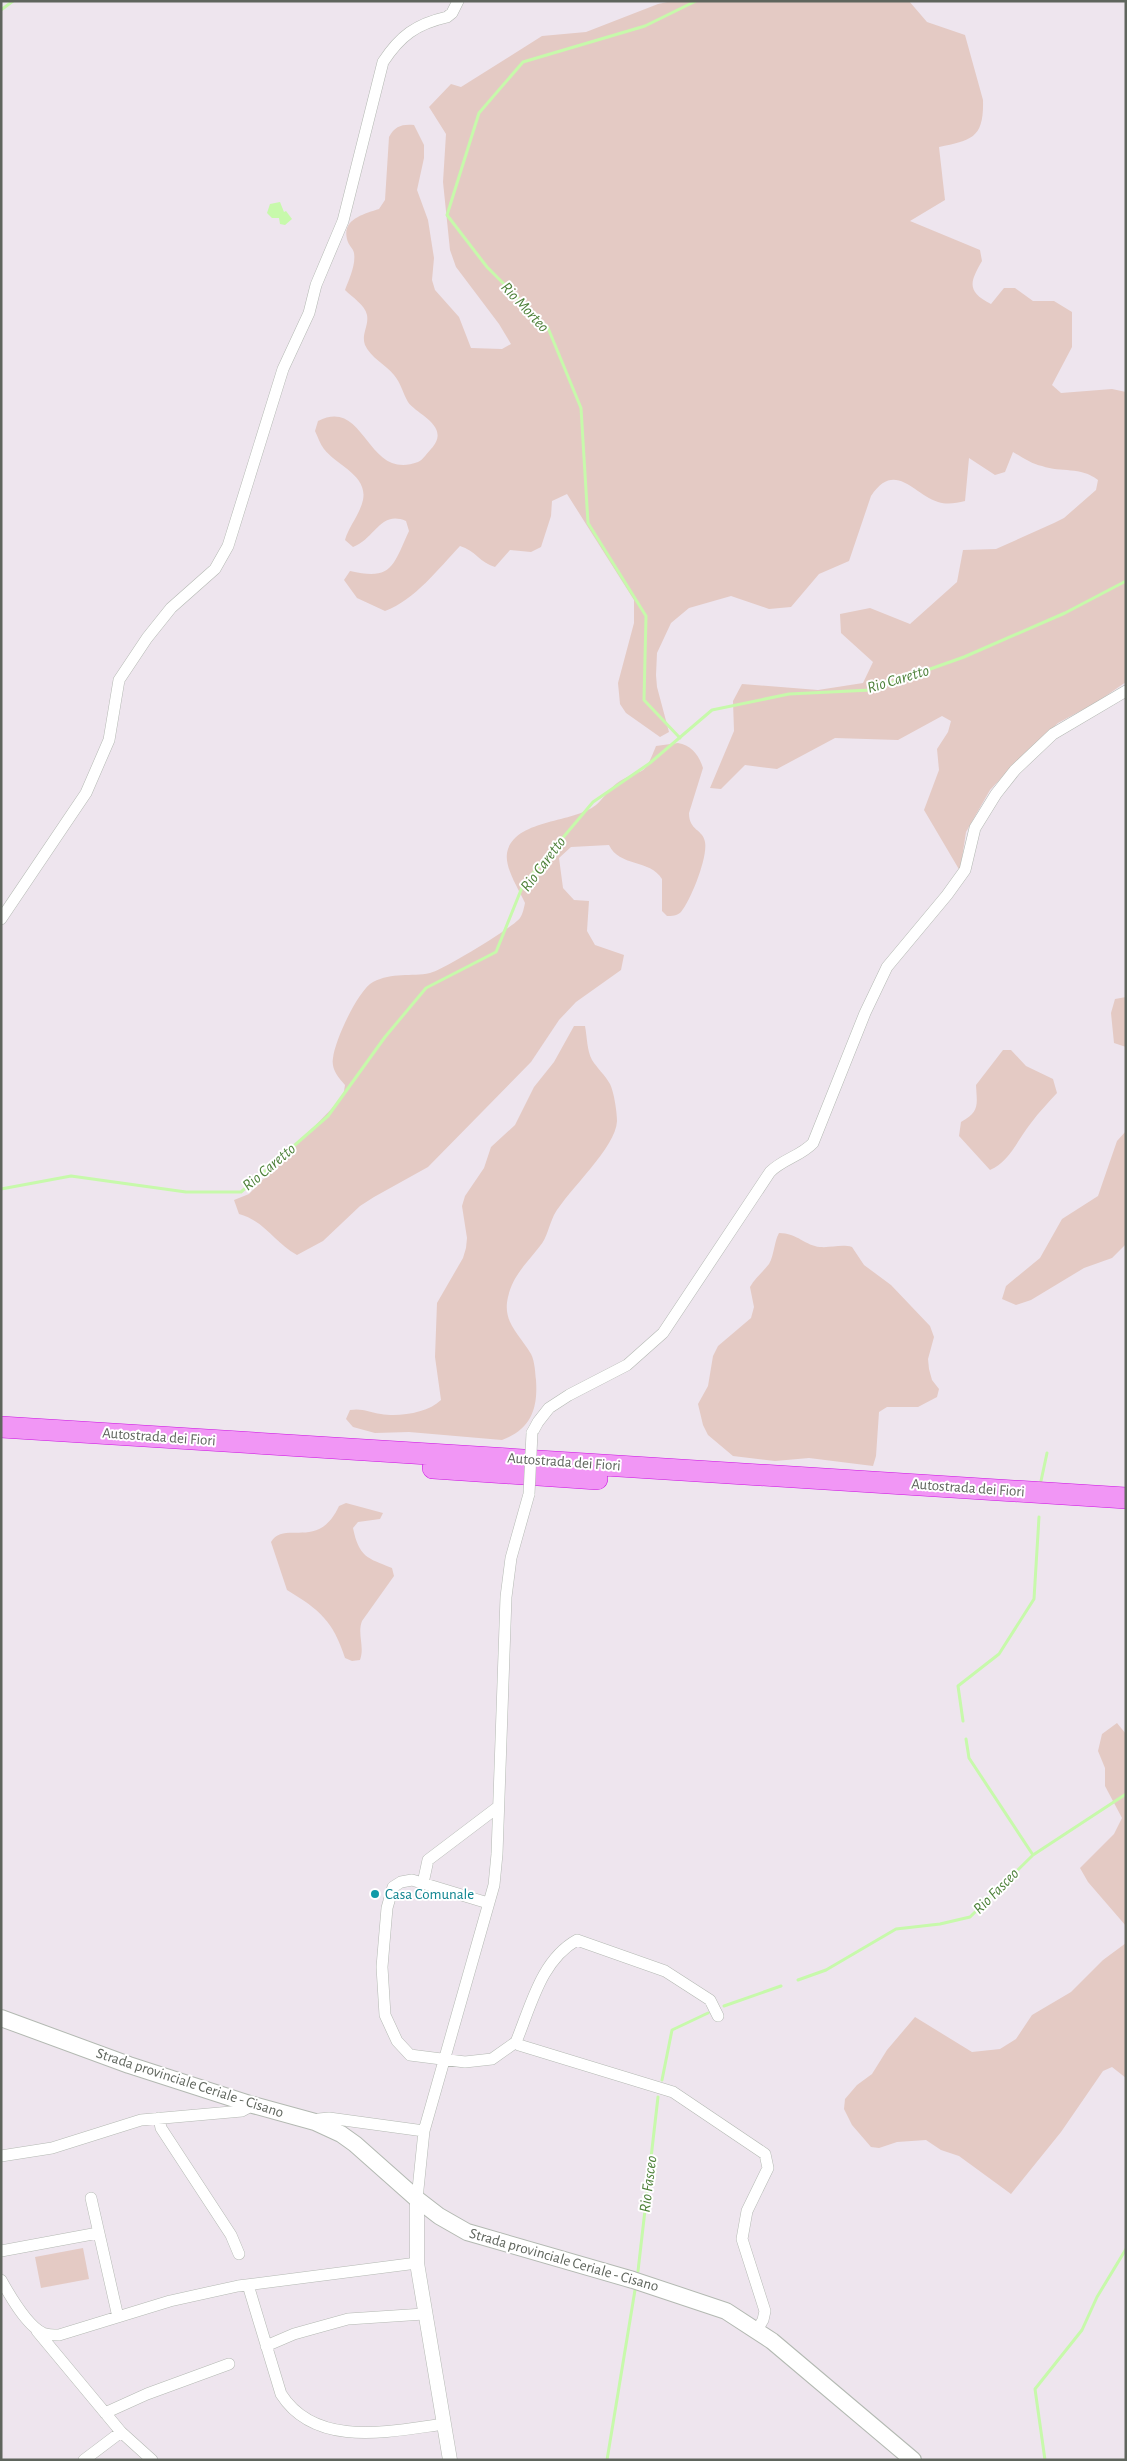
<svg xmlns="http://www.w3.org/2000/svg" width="1127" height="2461" font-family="'Alegreya Sans',sans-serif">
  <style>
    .green { fill: #e4cac4 }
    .water { fill: #c7f9ab }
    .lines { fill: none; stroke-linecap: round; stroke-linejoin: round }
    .stream { stroke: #c7f9ab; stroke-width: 3 }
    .minor-casing { stroke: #b4b9b3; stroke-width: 12 }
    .tertiary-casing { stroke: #b4b9b3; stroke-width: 15 }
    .secondary-casing { stroke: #b3b9b2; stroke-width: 18 }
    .motorway-casing { stroke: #cc11e2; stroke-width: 22 }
    .minor { stroke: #fff; stroke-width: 11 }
    .tertiary { stroke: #fff; stroke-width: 14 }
    .secondary { stroke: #fff; stroke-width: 16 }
    .motorway { stroke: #f196f5; stroke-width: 21 }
    .minor-bridge-casing { stroke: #b4b9b3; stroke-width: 12; stroke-linecap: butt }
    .minor-bridge { stroke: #fff; stroke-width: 11 }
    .culture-dot { fill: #0f9aa8; stroke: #fff; stroke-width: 2 }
    .labels { text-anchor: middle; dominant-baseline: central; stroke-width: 4; stroke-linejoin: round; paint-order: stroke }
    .street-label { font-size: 15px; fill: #5f655d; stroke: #fff }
    .culture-label { font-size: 15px; fill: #0d838f; stroke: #fff; text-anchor: start }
    .water-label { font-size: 16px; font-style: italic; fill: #4d8039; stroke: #fff }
  </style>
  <rect width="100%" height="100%" fill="#eee5ee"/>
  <!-- green -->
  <path class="green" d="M672,1H909L927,22L965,35L983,100C984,138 972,140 939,147L945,200L910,221L980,250L982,261C970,282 966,291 991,304L1004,288H1015L1033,301H1054L1072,312V347L1052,385L1061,393L1112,389L1126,392V682L1097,702L1058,723L1023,755L990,790L966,832L960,871L924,810L939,770L937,749L948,732L951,721L942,716L898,740L835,738L777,769L745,765L721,789L710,788L734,731L733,701L742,684L818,690L863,683L873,662L841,633L840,614L870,608L910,624L957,582L963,550L996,549L1054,523L1064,518L1096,490L1098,480C1080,466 1062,473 1042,466C1032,464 1022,457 1013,452L1005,472L995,475L969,458L965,501C956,503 948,505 938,502C913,494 895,460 871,496L849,561L819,574L791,607L769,609L731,596L689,608L671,623L657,653L656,675L657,687L669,732L660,737L626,713L620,704L618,683L634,623V600L567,494L552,501L551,516L541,547L531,552L510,550L495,567C480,563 475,550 460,546C439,568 415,600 385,611L357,598L344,580L350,571C392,581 393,566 409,531L406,521C380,510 375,539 353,547L345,540C349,526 360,514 363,500C368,475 336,465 324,449C320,444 318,437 315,431L318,421C366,396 366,482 418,462C423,460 427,453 431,449C452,426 417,415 408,402C403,394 401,383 394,375C386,365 370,357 365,345C361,334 369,326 367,315C365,305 352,297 345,290C349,279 356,265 354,253C353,248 348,245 347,239C342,219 364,214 379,209L385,200L389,137C395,126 402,124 414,125L424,145V158L417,190L428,220L434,258L432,280L435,290L459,317L471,348L502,349L511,344L499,324L456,267L450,250L443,182L446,134L429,107L451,84L461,87L542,36L586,32L658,4Z
    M678,743C691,745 699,755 703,768L689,813C689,831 703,829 705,842C708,857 691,900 681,912C677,916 672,916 667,916L662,911V879C650,859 619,867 609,845L571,847L559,858L563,888L574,900L589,901L587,931L595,945L624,955L621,970L576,1002L559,1020L531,1062L428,1167L374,1197L360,1206L323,1241L297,1255C275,1243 265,1221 239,1214L234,1200L249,1194L343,1097L345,1085C338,1077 331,1069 333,1058C335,1040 358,990 373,982C392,972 411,977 430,973C441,971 514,927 520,918C523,914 524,907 525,903C519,889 502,865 508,849C519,819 573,823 596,805C604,798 611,786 620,781C647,766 643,778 656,746Z
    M1126,997V1047L1114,1043L1111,1013L1115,999Z
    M574,1026H585C587,1036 587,1051 592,1060C597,1068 605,1075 610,1084C614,1092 617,1112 617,1121C616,1148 568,1190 554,1215C549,1225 547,1238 540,1246C527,1263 513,1275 508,1297C502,1322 519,1334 531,1354C535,1362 535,1372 536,1380C538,1409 531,1429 502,1440L409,1432L375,1433L353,1427L346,1419L350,1410C362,1408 369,1412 381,1414C399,1417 428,1413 441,1400L435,1357L437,1303L463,1258L466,1248L467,1238L462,1206L465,1196L484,1168L491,1147L515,1125L534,1087L554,1062Z
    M1003,1050H1011L1026,1066L1053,1079L1057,1093C1048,1103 1039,1112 1031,1123C1018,1139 1010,1161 990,1170L959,1136L961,1122C980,1111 977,1105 976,1085Z
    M1126,1131V1244L1112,1258L1084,1268L1031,1300L1016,1305L1002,1299L1006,1286L1040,1258L1062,1219L1098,1196L1117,1141Z
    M779,1233C797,1233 806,1246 820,1247C831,1248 841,1244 852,1247L864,1265L891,1285L930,1326L934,1337L928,1359L929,1369L932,1380L939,1389L937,1397L918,1407H887L879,1412L876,1456L873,1466L809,1458L775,1461L733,1456L708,1435L703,1425L698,1404L708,1386L713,1356L718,1346L751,1318L754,1307L750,1287C755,1278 763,1272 769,1264C774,1256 774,1242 779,1233Z
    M346,1503L383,1513L380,1519L358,1522L353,1528C359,1557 367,1558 392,1568L394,1576L362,1621C357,1634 365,1647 360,1660L352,1661L345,1658C333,1621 320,1610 287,1590L271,1542C284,1519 318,1552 339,1506Z
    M1117,1723L1126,1734V1926L1088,1882L1080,1868L1114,1834L1122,1818L1105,1786V1768L1098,1751L1102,1734Z
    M1126,1943V2078L1112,2067L1103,2071L1061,2132L1011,2194L959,2156L941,2150L926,2140L897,2142L879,2148L871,2147L852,2125L844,2109L845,2099L857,2085L872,2074L887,2050L915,2017L972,2052L1000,2049L1016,2039L1032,2015L1071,1992L1103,1960Z
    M83,2248L89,2279L41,2288L35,2257Z"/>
  <!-- water -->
  <path class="water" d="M280,202L284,212L286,211L292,219L285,225L280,224L279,218H272L267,213L270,204Z"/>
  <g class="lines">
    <!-- stream -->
    <path class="stream" d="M1,10L13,1
      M680,738L644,700L646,616L588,523L581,408L548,328L487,267L447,215L479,113L523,62L645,26L696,1
      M1,1189L71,1176L186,1192H241L328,1116L385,1037L426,988L496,952L523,885L593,802L650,763L712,710L789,694L871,690L964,657L1065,613L1126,581
      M1041,1481L1047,1453
      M963,1721L958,1686L999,1654L1034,1599L1039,1517
      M966,1739L969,1758L1033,1855
      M798,1980L826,1970L896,1929L940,1924L970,1917L1033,1855L1126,1794
      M724,2006L781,1986
      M662,2080L672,2030L708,2013
      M638,2271L658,2097
      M607,2460L635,2290
      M1045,2460L1035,2389L1082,2330L1097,2297L1126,2249"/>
    <defs>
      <path id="minor" d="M1,919L86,793L109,740L119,680L147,638L171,608L215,569L228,546L283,369L309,313L316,285L343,221L383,62C400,36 416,24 447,17L452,13L458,1
        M532,1433L538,1422L549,1408L569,1395L627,1365L663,1333L770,1172C783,1159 801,1156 813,1143L865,1013L887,967L947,895L965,870L975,828L996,794L1015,770L1053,734L1126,691
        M423,1883L428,1860L498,1807
        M488,1903L412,1880L401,1882L393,1887L387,1908L382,1967L385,2015L397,2041L410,2055L465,2062L492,2059L516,2042
        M718,2016L710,2000L665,1971L577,1940C541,1960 531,2006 516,2042L519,2045L673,2092L765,2154L768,2168L747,2211L742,2239L765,2311L763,2320L757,2330
        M159,2118L161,2128L231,2235L239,2254
        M315,2122L319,2119L329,2118L424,2131
        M1,2156L52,2148L141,2120L242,2111L253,2105
        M91,2198L118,2317
        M417,2199L424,2131L494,1885L497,1854L506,1597L511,1558L529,1494
        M1,2251L98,2233
        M1,2280C10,2296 27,2326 43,2333C48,2335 54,2335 59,2335L170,2301L238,2286L417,2263
        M248,2285L281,2394C316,2449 391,2431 444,2424
        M37,2331L121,2432L152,2460
        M266,2346L294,2334L348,2319L424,2314
        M105,2413L147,2394L229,2364
        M84,2460L121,2432"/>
      <path id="tertiary" d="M417,2199V2263L450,2460"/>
      <path id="secondary" d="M1,2018L129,2065L253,2105L315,2122L341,2134L355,2144L417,2199L439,2216L467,2232L633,2280L726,2311L772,2341L913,2460"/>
      <path id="motorway" d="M1,1427L1126,1498
        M433,1468L597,1479"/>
    </defs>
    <!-- minor casing -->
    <use href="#minor" class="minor-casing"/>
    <!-- tertiary casing -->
    <use href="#tertiary" class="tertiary-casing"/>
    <!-- secondary casing -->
    <use href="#secondary" class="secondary-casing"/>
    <!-- motorway casing -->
    <use href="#motorway" class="motorway-casing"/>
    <!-- minor -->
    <use href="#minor" class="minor"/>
    <!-- tertiary -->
    <use href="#tertiary" class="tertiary"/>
    <!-- secondary -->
    <use href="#secondary" class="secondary"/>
    <!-- motorway -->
    <use href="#motorway" class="motorway"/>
    <defs>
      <path id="minor-bridge" d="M529,1494L532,1433"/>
    </defs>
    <!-- minor-bridge casing -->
    <use href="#minor-bridge" class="minor-bridge-casing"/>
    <!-- minor-bridge -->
    <use href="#minor-bridge" class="minor-bridge"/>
  </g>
  <!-- markers -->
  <circle class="culture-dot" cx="375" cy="1894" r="5"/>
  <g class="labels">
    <!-- street labels -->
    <g class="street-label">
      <text transform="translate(159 1437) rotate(4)">Autostrada dei Fiori</text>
      <text transform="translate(564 1462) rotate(4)">Autostrada dei Fiori</text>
      <text transform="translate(968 1488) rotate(4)">Autostrada dei Fiori</text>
      <text transform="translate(190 2083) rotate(18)">Strada provinciale Ceriale - Cisano</text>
      <text transform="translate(564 2260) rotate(16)">Strada provinciale Ceriale - Cisano</text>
    </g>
    <!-- culture labels -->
    <g class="culture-label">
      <text x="385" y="1894">Casa Comunale</text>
    </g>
    <!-- water labels -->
    <g class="water-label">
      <text transform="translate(525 307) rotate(47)">Rio Morteo</text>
      <text transform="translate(898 679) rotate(-17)">Rio Caretto</text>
      <text transform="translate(543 864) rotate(-53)">Rio Caretto</text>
      <text transform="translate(269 1167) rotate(-40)">Rio Caretto</text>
      <text transform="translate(996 1891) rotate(-45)">Rio Fasceo</text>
      <text transform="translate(648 2184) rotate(-83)">Rio Fasceo</text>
    </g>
  </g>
  <!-- border -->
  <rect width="1127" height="2461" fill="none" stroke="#5f655d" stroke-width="5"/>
</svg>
